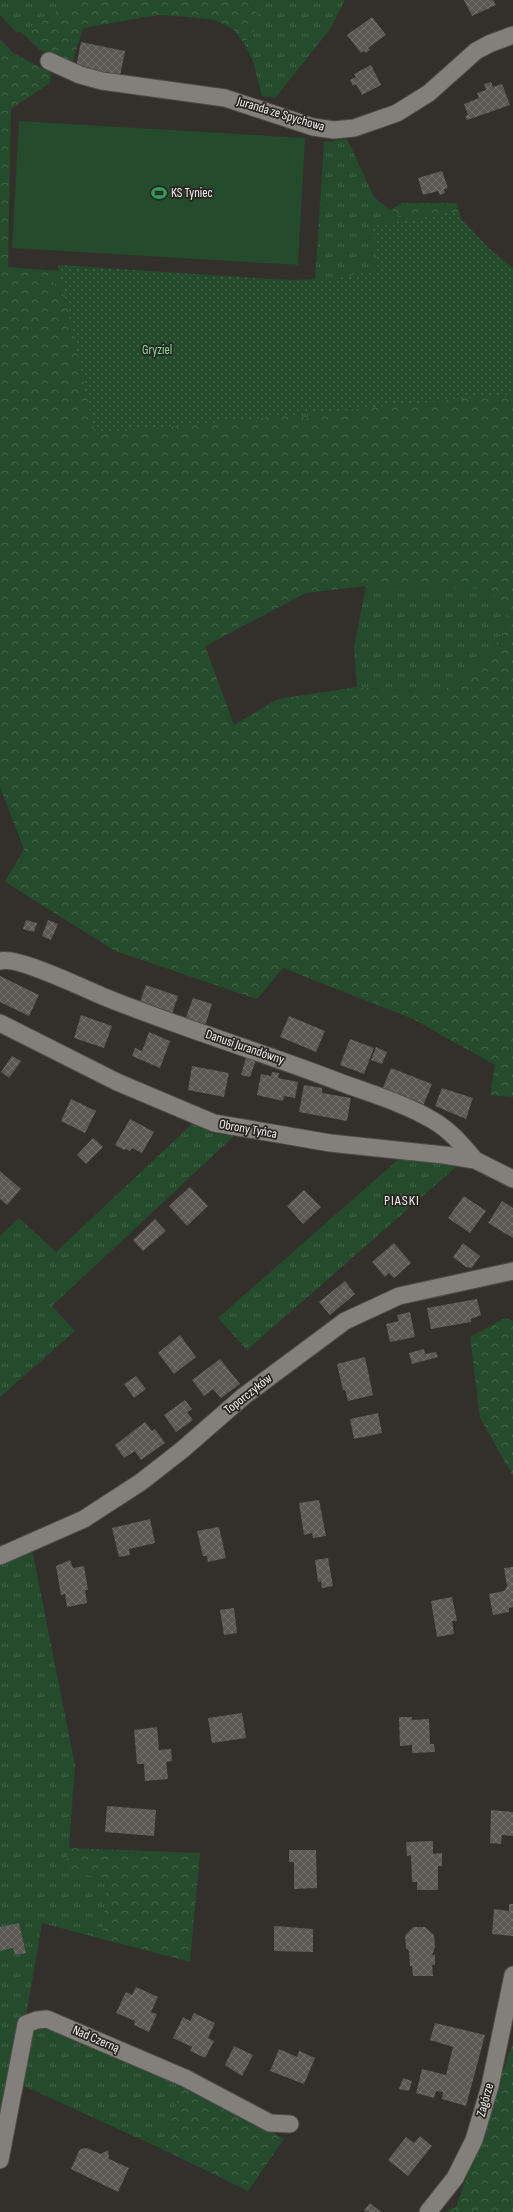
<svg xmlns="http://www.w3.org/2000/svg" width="513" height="2212" font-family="'Sofia Sans Condensed',sans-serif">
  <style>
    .grass { fill: url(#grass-tufts) }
    .forest { fill: url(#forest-crowns); fill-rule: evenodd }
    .park { fill: url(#park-dots) }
    .pitch { fill: #244b2b }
    .building { fill: url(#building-cross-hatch) }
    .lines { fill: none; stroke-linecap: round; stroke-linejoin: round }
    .minor-casing { stroke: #4f4c48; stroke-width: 19 }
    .minor { stroke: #837f7b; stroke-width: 17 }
    .labels { text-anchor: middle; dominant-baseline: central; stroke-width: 3.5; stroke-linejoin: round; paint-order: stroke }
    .street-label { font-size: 13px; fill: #f2f0ee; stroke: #292622 }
    .poi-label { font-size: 13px; fill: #f2f0ee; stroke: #292622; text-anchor: start }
    .park-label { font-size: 13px; fill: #87e196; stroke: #292622 }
    .neighbourhood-label { font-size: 14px; letter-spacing: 1px; fill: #f2f0ee; stroke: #292622 }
  </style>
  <defs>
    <pattern id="grass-tufts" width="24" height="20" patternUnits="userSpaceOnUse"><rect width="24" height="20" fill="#244b2b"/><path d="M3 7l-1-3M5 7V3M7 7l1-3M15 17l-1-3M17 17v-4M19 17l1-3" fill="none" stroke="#44654a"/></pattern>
    <pattern id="forest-crowns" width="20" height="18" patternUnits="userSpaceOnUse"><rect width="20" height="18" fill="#244b2b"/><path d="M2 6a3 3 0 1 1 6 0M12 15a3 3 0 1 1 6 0" fill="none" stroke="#44654a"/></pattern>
    <pattern id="park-dots" width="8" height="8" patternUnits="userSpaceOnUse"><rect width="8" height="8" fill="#244b2b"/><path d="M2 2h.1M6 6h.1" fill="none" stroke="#44654a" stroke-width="1.8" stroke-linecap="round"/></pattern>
    <pattern id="building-cross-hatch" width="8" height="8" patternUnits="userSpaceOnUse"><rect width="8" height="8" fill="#5b5853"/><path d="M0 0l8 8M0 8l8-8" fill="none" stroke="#73706c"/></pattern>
  </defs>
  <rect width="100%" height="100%" fill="#33302c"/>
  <!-- grass -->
  <path class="grass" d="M0,0H78L21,32H16L0,15Z
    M247,0H345L330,29L275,98L262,96L253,61L244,43L262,20Z
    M347,139L374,197L390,210L436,236L306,419L240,382L93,343L45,270L315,281L324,142Z
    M366,586L491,589L508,618L489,659L439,694L357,687L354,647Z
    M192,1124L212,1133L234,1136L52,1306L75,1331L0,1397V1236L19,1218L56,1252Z
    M400,1158L431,1161L456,1167L247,1350L218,1318Z
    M32,1549L75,1765L69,1848L65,1870L107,1879L102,1939L42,1923L26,2016L0,2143V1560Z
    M43,2023L182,2082L164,2150L22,2085L34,2031Z"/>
  <!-- forest -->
  <path class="forest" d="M78,0H247L262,20L244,43L234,30L215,20L187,17L158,15L83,28L72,63L39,49L21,32Z
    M0,39L13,53L51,73L50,83L11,109L8,267L45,270L93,343L240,382L306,419L436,236L390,210L402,203H457L463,227L513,268V1097L490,1095L495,1065L413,1019L283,968L257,999L115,951L5,882L24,849L0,787ZM366,586L491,589L508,618L489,659L439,694L357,687L278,699L234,725L205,646L306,593Z
    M505,1318L513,1321V1476L480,1418L470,1337Z
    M69,1848L200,1853L190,1962L102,1939L107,1879L65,1871Z
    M513,2042V2212H445L456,2207Z
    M182,2082L284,2139L248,2191L164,2150Z"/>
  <!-- park -->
  <path class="park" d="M459,211L461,219L506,266L513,271V394L95,434L58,265L286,280L336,279L378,270L373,226Z"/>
  <!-- pitch -->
  <path class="pitch" d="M19,121L305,138L298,265L12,248Z"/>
  <!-- building -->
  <path class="building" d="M464,0H493L496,5L472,16Z
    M372,17L386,35L368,48L370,50L366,53L364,51L361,53L347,35Z
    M81,42L125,51L120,76L76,67Z
    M371,65L381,85L362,95L356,84L353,86L350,80L356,77L354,74Z
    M491,82L493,87L502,84L510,105L467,120L465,116L468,115L464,104L479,98L477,93L486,90L484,84Z
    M442,171L448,188L444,189L445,193L440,195L438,191L423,195L418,178Z
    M26,920L37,923L34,932L23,929Z
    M48,920L58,924L51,940L42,936Z
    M0,976L39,995L29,1016L0,1002Z
    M146,985L178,996L172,1014L140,1002Z
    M193,998L212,1004L205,1026L185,1020Z
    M81,1015L112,1026L104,1048L74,1038Z
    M289,1016L325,1031L316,1052L280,1037Z
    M149,1032L170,1041L160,1068L132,1056L135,1048L142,1051Z
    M350,1039L374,1048L364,1074L340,1065Z
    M376,1047L387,1052L382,1064L371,1060Z
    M247,1054L257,1057L250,1077L241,1075Z
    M12,1056L21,1061L9,1078L1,1072Z
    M192,1066L229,1073L224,1097L188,1090Z
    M391,1068L432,1084L423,1106L382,1090Z
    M272,1072L279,1073L278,1078L298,1082L295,1098L284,1096L283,1101L257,1095L261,1074L271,1076Z
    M304,1085L322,1088V1093L351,1098L347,1121L299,1112Z
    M442,1088L473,1098L466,1119L435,1106Z
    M71,1099L96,1111L85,1133L61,1121Z
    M130,1119L154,1132L142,1153L132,1148L130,1151L126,1149L124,1150L115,1145Z
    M93,1138L103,1147L86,1164L77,1155Z
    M0,1171L21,1189L7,1205L0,1199Z
    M190,1187L208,1206L187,1226L169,1206Z
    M304,1190L321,1207L303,1224L287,1206Z
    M464,1196L486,1211L470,1233L448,1218Z
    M502,1201L513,1208V1238L488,1223Z
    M155,1219L166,1231L143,1251L133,1240Z
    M394,1243L411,1263L394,1278L389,1273L385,1277L372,1262Z
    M463,1243L480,1256L472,1268L466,1267L453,1257Z
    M345,1281L355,1294L330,1315L319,1302Z
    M477,1299L481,1315L471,1319V1322L431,1329L427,1308Z
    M410,1312L415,1337L390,1342L386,1324L399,1321L397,1315Z
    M180,1335L196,1357L174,1374L158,1353Z
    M424,1349L425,1354L436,1352L438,1357L412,1364L409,1353Z
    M365,1357L373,1395L348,1401L345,1390H343L337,1364Z
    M220,1359L240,1384L221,1398L213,1389L204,1396L192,1380Z
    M136,1376L146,1389L134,1398L124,1384Z
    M185,1400L192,1409L187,1412L193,1420L176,1432L164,1415Z
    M378,1413L382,1433L354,1439L350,1419Z
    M145,1422L152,1431L155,1429L165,1443L141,1460L135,1451L124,1458L115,1445Z
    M319,1500L326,1536L313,1538L312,1533L304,1535L299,1503Z
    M150,1519L155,1543L129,1549L130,1555L119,1557L112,1528Z
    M219,1527L226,1558L208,1562L207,1556H203L197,1531Z
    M328,1558L333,1586L322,1588L321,1581L318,1582L315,1560Z
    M70,1560L73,1568L84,1566L88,1590H85L87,1603L67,1607L65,1594L61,1595L56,1566Z
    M513,1567V1607L509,1608V1612L493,1615L489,1594L504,1591L507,1586L504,1568Z
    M452,1597L457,1621H452L454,1634L437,1637L431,1601Z
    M234,1608L237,1633L224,1635L220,1610Z
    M242,1713L246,1738L212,1743L208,1718Z
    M399,1717H412V1720L429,1719L430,1744H434L435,1752L412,1753V1745L400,1746Z
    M157,1727L159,1750L171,1749L172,1761L166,1762L168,1779L145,1781L144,1764H137L134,1730Z
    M107,1806L156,1810L154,1836L105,1832Z
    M491,1810L513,1812V1836L502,1835L501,1844L490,1843Z
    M433,1841V1854L442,1853V1866H438V1890H417V1882H412L411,1855L407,1856L406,1842Z
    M289,1850H316L317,1888L294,1889V1862H289Z
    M509,1904H513V1936L492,1934L494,1909L509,1911Z
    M19,1923L26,1953L15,1955L13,1948L0,1951V1927Z
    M274,1926L313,1929V1952L274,1951Z
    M413,1927H425L434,1935L435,1947L432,1955H435V1965H432L433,1976H413L412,1966H410L409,1951L406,1948L405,1936Z
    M136,1987L158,1997L151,2012L157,2014L149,2032L134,2025L135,2021L116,2013L126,1992L132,1995Z
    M194,2013L215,2023L208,2038L214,2041L205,2058L190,2051L192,2047L173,2038L183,2017L190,2021Z
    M435,2023L485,2035L466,2106L442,2099L443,2092L436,2091L434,2098L416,2093L422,2069L446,2075L453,2047L430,2040Z
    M234,2046L253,2055L242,2076L225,2065Z
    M279,2049L297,2057L299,2051L315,2058L304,2084L270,2071Z
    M403,2078L412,2081L409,2091L399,2089Z
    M420,2136L432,2146L408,2176L388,2160L406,2137L414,2143Z
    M87,2148L101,2154L108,2150L109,2159L129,2168L118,2192L71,2169L80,2149Z
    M370,2203L381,2212H367L364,2210Z"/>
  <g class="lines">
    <defs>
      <path id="minor" d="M49,61L80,75L102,81L225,98L313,127L334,130L354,128L397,113L429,93L476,51L489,44L513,35
        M0,961C17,956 83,988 102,996C181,1028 262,1052 342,1083C372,1094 406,1104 434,1121C451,1131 463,1146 475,1160
        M0,1023L117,1082L214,1123L330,1143L444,1155L475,1160L513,1179
        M0,1556L84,1519L141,1482L182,1450L244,1396L345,1321L399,1296L513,1271
        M0,2160L26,2024L37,2020L47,2019L185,2078L270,2123L290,2124
        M428,2212L455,2178L474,2140L490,2086L513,1975"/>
    </defs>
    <!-- minor casing -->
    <use href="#minor" class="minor-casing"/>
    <!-- minor -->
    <use href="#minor" class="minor"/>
  </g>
  <!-- icons -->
  <defs>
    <symbol id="stadium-bare" viewBox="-9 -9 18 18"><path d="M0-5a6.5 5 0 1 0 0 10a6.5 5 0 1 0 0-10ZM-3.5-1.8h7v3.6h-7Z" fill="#2e9e5b" stroke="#292622" stroke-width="2.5" paint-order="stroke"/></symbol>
  </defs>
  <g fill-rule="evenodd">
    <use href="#stadium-bare" x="148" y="182" width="22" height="22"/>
  </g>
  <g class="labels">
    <!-- street labels -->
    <g class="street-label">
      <text transform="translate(281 114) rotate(17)">Juranda ze Spychowa</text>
      <text transform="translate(245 1047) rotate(19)">Danusi Jurandówny</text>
      <text transform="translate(248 1129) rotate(10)">Obrony Tyńca</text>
      <text transform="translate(248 1394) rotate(-38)">Toporczyków</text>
      <text transform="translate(96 2039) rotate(23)">Nad Czerną</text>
      <text transform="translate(485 2100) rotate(-75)">Zagórze</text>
    </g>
    <!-- poi labels -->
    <g class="poi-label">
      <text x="171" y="193">KS Tyniec</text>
    </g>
    <!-- park labels -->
    <g class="park-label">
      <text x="157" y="350">Gryziel</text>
    </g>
    <!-- neighbourhood labels -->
    <g class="neighbourhood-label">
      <text x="402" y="1200">PIASKI</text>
    </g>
  </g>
</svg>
